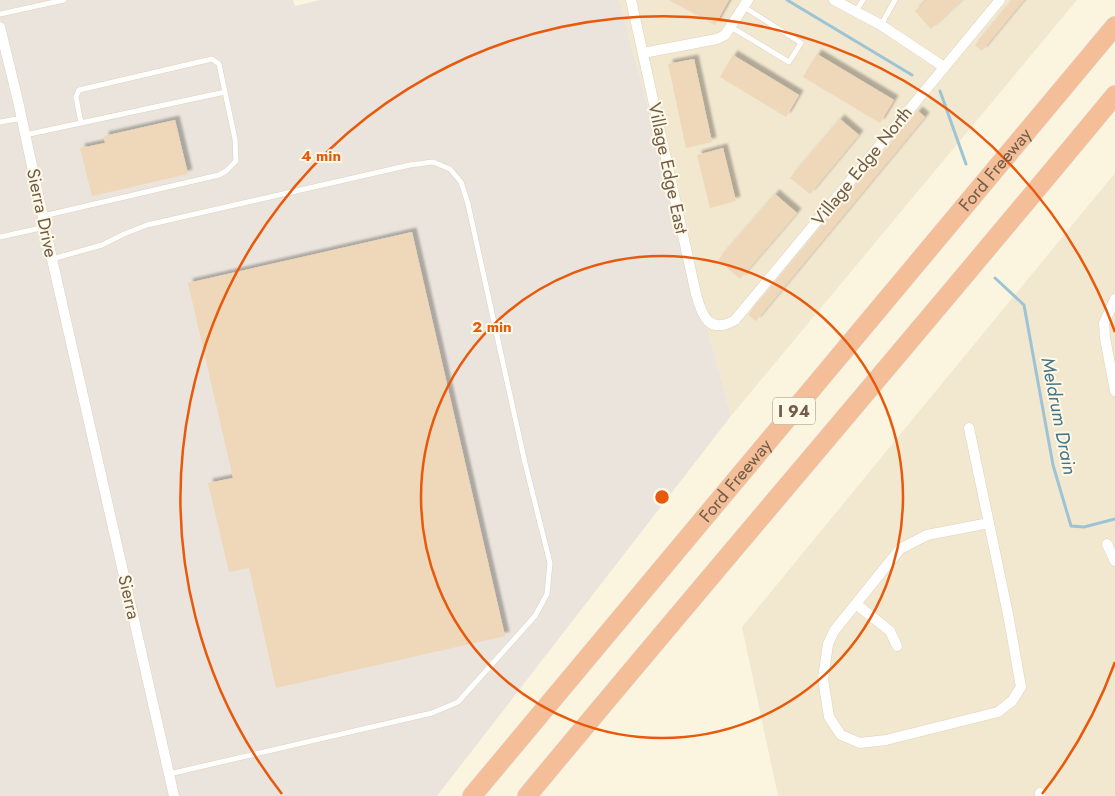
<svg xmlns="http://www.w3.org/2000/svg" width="1115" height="796" font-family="Jost,sans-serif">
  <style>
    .residential { fill: #f2e7cf }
    .industrial { fill: #eae4dc }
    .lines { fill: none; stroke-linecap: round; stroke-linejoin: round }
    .stream { stroke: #9dc4d5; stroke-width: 3 }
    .building { fill: #efd7b9; filter: url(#shadow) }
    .service-casing { stroke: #dfd2bd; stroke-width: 6 }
    .minor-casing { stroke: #dfd2bd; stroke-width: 11 }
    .motorway-casing { stroke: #e0dbd7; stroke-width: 20 }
    .service { stroke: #fff; stroke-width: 5 }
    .minor { stroke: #fff; stroke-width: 10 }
    .motorway { stroke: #f4be99; stroke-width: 19 }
    .ring { fill: none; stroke: #e8590c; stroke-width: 2.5 }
    .labels { text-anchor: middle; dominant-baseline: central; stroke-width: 4; stroke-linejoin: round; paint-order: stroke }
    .shield { fill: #fef8e6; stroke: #9b8c78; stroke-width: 1 }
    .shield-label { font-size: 16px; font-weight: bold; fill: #715d49 }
    .street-label { font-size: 18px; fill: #715d49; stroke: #fef8e6 }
    .water-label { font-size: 19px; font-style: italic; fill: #46768a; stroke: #fef8e6 }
    .centre { fill: #e8590c; stroke: #fef8e6; stroke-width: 2.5 }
    .ring-label { font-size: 15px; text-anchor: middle; font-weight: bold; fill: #e8590c; stroke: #fef8e6; stroke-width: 4; stroke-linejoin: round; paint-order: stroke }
  </style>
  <defs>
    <filter id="shadow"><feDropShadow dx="4.5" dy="-4.5" stdDeviation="1" flood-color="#0004"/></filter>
  </defs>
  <rect width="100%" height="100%" fill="#fbf5e0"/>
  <!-- residential -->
  <path class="residential" d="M619,0H1077L731,416Z
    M1115,173V796H778L742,627Z"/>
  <!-- industrial -->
  <path class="industrial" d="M0,0H293L295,6L320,0H619L731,416L437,796H0Z"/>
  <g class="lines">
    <!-- stream -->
    <path class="stream" d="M787,0L912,75
      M940,91L966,164
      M995,278L1024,305L1053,465L1071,526L1084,527L1115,519"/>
  </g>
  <!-- building -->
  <path class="building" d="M669,0H729L715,25Z
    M927,0H962L931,29L915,11Z
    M1012,0H1024L982,51L975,45Z
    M817,54L894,100L880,123L803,77Z
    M733,55L799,95L786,117L720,77Z
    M694,59L712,142L686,148L668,64Z
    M918,111L925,117L756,321L748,315Z
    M840,119L859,135L810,194L790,178Z
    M175,120L188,174L92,196L80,148L105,143L104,136Z
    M723,148L736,201L710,208L697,155Z
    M775,194L797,213L740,279L718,260Z
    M412,232L505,636L276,688L249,568L229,572L208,483L233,478L188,283Z"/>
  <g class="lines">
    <defs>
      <path id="service" d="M856,11L863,0
        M0,14L64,0
        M881,25L895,0
        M731,27L789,62L801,43L744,7
        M0,122L22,118
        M81,123L76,97L79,90L212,59L219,64L225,92
        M25,135L225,92L235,139L236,161L226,171L219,175L43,216
        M0,237L45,227
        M52,259L102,245L124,234L147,225L410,165L433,162L450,169L461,182L468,204L525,463L550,563L547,594L535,616L458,702L432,713L169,774"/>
      <path id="minor" d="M631,0L696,294C702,316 709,335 735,320L1000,0
        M834,0L881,25L944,67
        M0,27L18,101L52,259L174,796
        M643,53L717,39L725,35L748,0
        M1115,299L1104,323L1105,338L1115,391
        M969,428L1008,614L1021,687L1012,701L998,712L886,740L860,743L841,735L829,717L823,679L828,644L834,631L900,549L927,535L989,523
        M1107,544L1115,561
        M856,604L890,631L897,646
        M1040,793V796"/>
      <g id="motorway">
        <path id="s1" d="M472,796L1115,26"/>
        <path d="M527,796C722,561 921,330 1115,95"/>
      </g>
    </defs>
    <!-- service casing -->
    <use href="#service" class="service-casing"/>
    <!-- minor casing -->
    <use href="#minor" class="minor-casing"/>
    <!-- motorway casing -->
    <use href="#motorway" class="motorway-casing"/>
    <!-- service -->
    <use href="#service" class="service"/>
    <!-- minor -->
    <use href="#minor" class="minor"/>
    <!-- motorway -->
    <use href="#motorway" class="motorway"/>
  </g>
  <!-- distance rings -->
  <g class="ring">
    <circle cx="662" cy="497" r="241"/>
    <path d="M1115 662A482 482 0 0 1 1042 794M282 794A482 482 0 1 1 1115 332"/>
  </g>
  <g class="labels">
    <!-- shield labels -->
    <rect class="shield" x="773" y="397.5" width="42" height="27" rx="4"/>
    <g class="shield-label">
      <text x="794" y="411">I 94</text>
    </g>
    <!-- street labels -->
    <g class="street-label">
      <text transform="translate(862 166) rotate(-51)">Village Edge North</text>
      <text transform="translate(668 168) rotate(78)">Village Edge East</text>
      <text stroke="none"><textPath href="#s1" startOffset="816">Ford Freeway</textPath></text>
      <text transform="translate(42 213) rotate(78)">Sierra Drive</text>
      <text stroke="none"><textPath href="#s1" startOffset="411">Ford Freeway</textPath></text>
      <text transform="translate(129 597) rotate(77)">Sierra</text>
    </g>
    <!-- water labels -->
    <g class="water-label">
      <text transform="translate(1059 416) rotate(79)">Meldrum Drain</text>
    </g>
  </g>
  <circle cx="662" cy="497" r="8" class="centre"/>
  <g class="ring-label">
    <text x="321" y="161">4 min</text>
    <text x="492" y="332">2 min</text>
  </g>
</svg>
